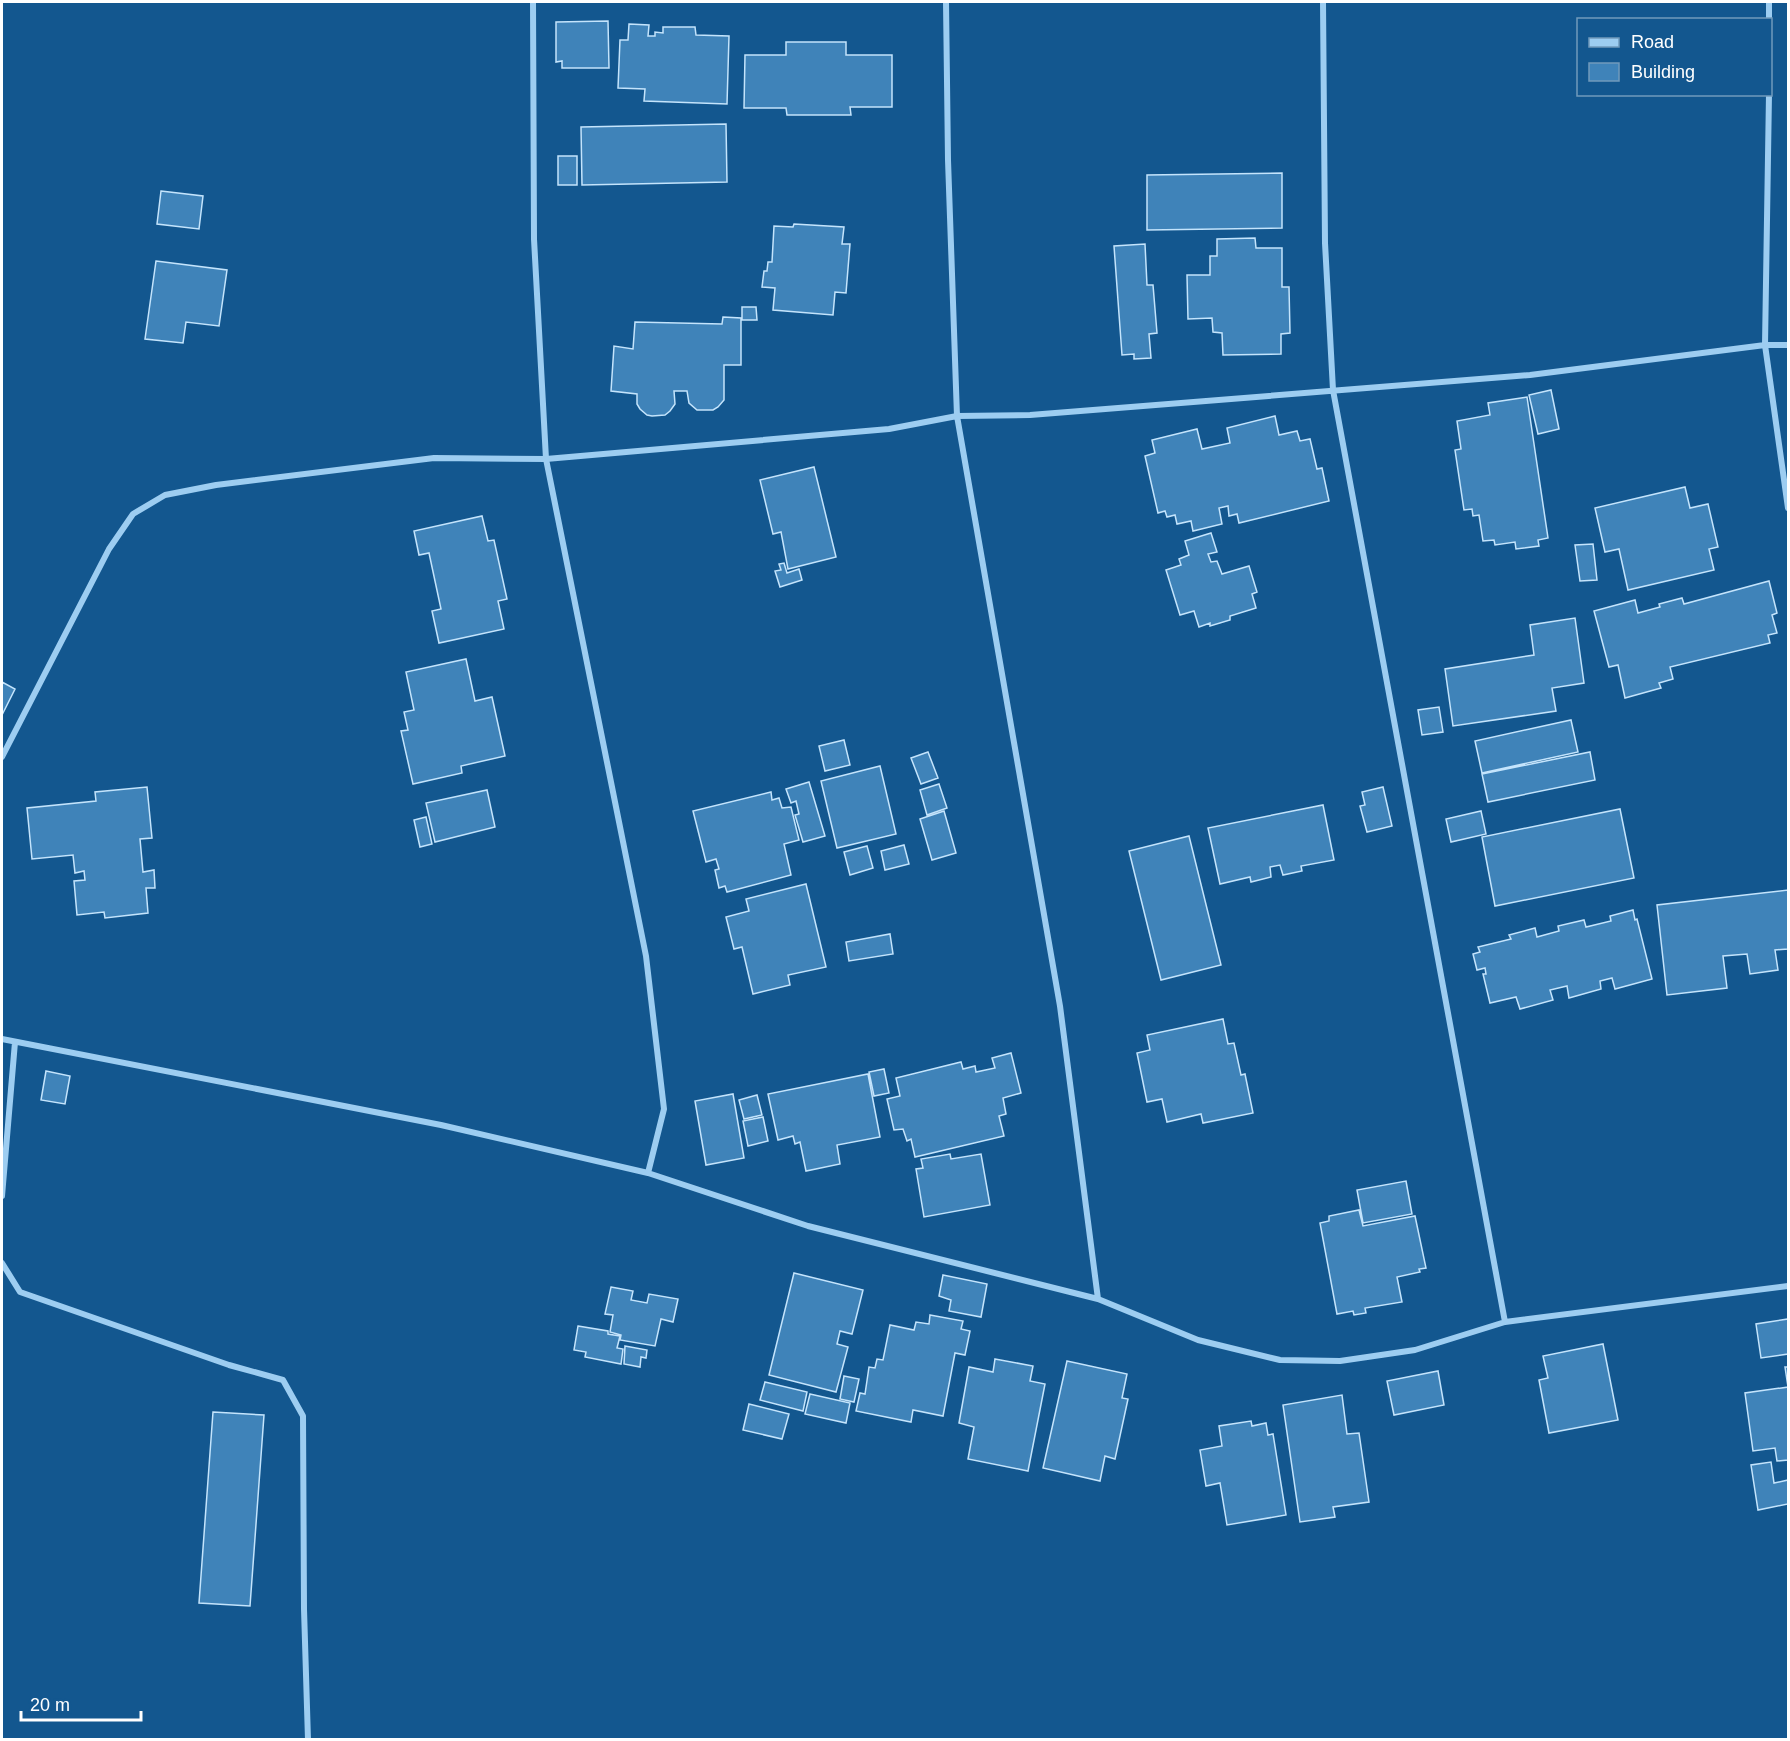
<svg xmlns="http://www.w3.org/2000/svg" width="1790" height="1741" font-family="Helvetica,sans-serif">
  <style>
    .building { fill: #3f83b9; stroke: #c4e4fc; stroke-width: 1.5 }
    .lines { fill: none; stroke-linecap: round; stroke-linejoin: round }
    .street { stroke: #9dcdf1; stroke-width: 6 }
  </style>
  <rect width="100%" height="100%" fill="#13578f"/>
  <!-- building -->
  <path class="building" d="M608,21L609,68H562V61L556,62V22Z
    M629,24L649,25L648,36H655V32L663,33V27H695L696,35L729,36L727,104L644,101L645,89L618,88L620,40H628Z
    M786,42H846V55H892V107H850L851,115H787L786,108H744L745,55H786Z
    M726,124L727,182L582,185L581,127Z
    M558,156H577V185H558Z
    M1282,173V228L1147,230V175Z
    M161,191L203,196L199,229L157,224Z
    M794,224L844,227L842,244H850L846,293L835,292L833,315L773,310L775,288L762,287L764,271H767L768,262H772L774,226L793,227Z
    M1255,238L1256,248H1282V287H1289L1290,333L1281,334V354L1223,355L1222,333L1213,332L1212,318L1188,319L1187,275H1210V256H1217V239Z
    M1145,244L1147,285H1153L1157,333L1149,334L1151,358L1134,359V354L1122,355L1114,246Z
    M156,261L227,270L219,326L186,322L183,343L145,339Z
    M742,307H756L757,320H742Z
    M723,317L741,318V365H724V400L718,407L713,410H697L689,403L687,391H674L675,404L670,411L665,415L652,416L647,415L640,409L637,404V394L611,391L614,346L633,349L635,322L722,324Z
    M1551,390L1559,429L1538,434L1529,395Z
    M1527,397L1548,538L1538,540L1539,546L1516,549L1515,542L1495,545L1494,540L1483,541L1479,515L1473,516L1472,509L1464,510L1455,450L1461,449L1457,421L1490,415L1488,403Z
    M1275,416L1279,435L1297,431L1300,441L1310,439L1317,469L1322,468L1329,501L1239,523L1237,514L1229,516L1228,506L1219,508L1222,524L1193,531L1191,521L1177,524L1175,515L1167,517L1165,511L1158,513L1145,456L1155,453L1152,440L1197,429L1202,449L1230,443L1227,428Z
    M814,467L836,557L788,569L781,532L773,534L760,480Z
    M1685,487L1690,508L1708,504L1718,547L1709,549L1714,570L1628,590L1619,549L1605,552L1595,508Z
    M482,516L488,541L494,540L507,599L498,601L504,629L439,643L432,611L441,609L429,553L419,555L414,531Z
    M1211,533L1217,552L1208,554L1211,562L1217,561L1222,574L1249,566L1257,592L1252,594L1256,608L1230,616V620L1210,626V623L1199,627L1194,611L1180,615L1166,570L1181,565L1179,559L1189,555L1185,541Z
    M1593,544L1597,580L1580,581L1575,545Z
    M784,563L787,573L799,569L802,580L780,587L775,571L781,570L779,564Z
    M1769,581L1777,613L1772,615L1777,633L1768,635L1770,643L1670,667L1673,679L1659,683L1661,688L1625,698L1618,665L1609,667L1594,611L1635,600L1638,613L1660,607L1659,604L1682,598L1684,604Z
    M1575,618L1584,683L1552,688L1556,711L1453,726L1445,669L1534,655L1530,625Z
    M466,659L475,701L492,697L505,756L461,766L462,773L413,784L401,731L408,730L404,712L414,710L406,672Z
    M2,682L15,689L2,715Z
    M1439,707L1443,732L1422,735L1418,710Z
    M1571,720L1578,752L1482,773L1475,741Z
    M844,740L850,765L825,771L819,746Z
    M928,752L938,778L921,784L911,758Z
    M1590,752L1595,780L1488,802L1482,774Z
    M880,766L896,834L837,848L821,781Z
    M809,782L825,836L803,842L795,815L799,814L796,801L791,803L786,789Z
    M939,784L947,808L927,815L920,790Z
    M147,787L152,838L140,839L143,872L154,870L155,888H146L148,913L105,918L104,912L77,915L74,881L85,880L84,871L75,873L73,855L32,859L27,808L96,801L95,792Z
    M1383,787L1392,826L1367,832L1360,806L1365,805L1362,792Z
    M487,790L495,827L435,842L426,803Z
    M771,792L772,800L779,798L782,808L791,807L799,840L784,844L791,875L727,892L725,886L719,888L715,870L719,869L716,859L706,862L693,811Z
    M1323,805L1334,860L1301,866L1302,871L1283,875L1280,865L1270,867L1271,877L1251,882L1250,877L1220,884L1208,828Z
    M1620,809L1634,878L1495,906L1482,837Z
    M944,811L956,853L932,860L920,819Z
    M1481,811L1486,834L1451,842L1446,819Z
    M426,817L432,844L420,847L414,820Z
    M1189,836L1221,965L1161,980L1129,851Z
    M904,845L909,864L885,870L881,851Z
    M867,846L873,868L850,875L844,852Z
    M806,884L826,967L788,975L790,985L753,994L742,947L734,949L726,917L749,911L746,899Z
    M1788,890V949L1775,950L1778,970L1750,974L1747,954L1723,956L1727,988L1667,995L1657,905Z
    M1633,910L1635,920L1637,919L1652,979L1615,989L1612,978L1600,981L1601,989L1569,998L1567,986L1550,990L1553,1000L1520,1009L1516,997L1490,1003L1483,974H1486L1485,968L1477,970L1473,954L1480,952L1478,947L1511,939L1509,935L1535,928L1537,937L1559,931L1558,926L1584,920L1586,927L1611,921L1610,916Z
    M890,934L893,954L849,961L846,942Z
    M1223,1019L1228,1044L1234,1043L1241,1075L1245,1074L1253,1113L1203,1123L1201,1114L1167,1122L1162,1099L1147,1102L1137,1053L1150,1050L1147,1035Z
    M1011,1053L1021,1093L1003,1098L1006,1114L999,1116L1004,1136L915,1157L911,1139L907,1141L903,1129L894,1130L887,1099L900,1096L896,1078L961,1062L963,1069L975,1066L976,1072L995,1068L992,1058Z
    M884,1069L889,1093L874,1096L869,1072Z
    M46,1071L70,1076L65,1104L41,1100Z
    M868,1074L880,1137L837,1145L840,1164L806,1171L800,1142L795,1144L793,1136L778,1140L768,1094Z
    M733,1094L744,1158L706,1165L695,1101Z
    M757,1095L762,1115L744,1119L739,1100Z
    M763,1117L768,1141L748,1146L743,1121Z
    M950,1154L951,1159L981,1154L990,1205L924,1217L916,1169L923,1168L921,1159Z
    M1406,1181L1412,1214L1363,1223L1357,1190Z
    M1359,1210L1363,1226L1415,1216L1426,1268L1419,1269L1420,1272L1397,1277L1402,1302L1365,1308L1366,1313L1354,1315L1353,1311L1337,1314L1320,1223L1329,1221V1216Z
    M794,1273L863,1290L852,1334L840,1331L837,1344L848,1347L836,1392L769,1375Z
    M943,1275L987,1284L981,1317L949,1311L951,1300L939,1296Z
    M611,1287L633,1291L631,1300L647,1303L649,1294L678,1299L673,1322L661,1319L655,1346L620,1340L621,1335L610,1332L613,1315L605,1314Z
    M930,1315L963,1321L961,1329L970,1331L965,1355L955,1353L943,1416L913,1410L911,1422L856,1411L860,1393L865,1394L869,1367L875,1368L877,1359L883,1360L890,1325L914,1330L916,1322L929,1324Z
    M1788,1319V1354L1761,1358L1756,1324Z
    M578,1326L608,1331V1334L620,1336L617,1348L623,1349L621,1364L585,1357L586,1352L574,1350Z
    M1603,1344L1618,1420L1549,1433L1539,1380L1548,1378L1543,1356Z
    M625,1346L647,1350L646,1358L641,1357L640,1367L624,1364Z
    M995,1359L1033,1366L1030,1381L1045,1384L1028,1471L968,1459L974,1427L959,1423L969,1367L993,1372Z
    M1067,1361L1127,1374L1122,1398L1128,1399L1115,1459L1105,1456L1100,1481L1043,1468Z
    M1785,1367H1788V1460L1777,1461L1775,1448L1753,1451L1745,1393L1788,1387Z
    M1438,1371L1444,1405L1394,1415L1387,1381Z
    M844,1376L859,1379L854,1402L840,1399Z
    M765,1382L807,1392L803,1411L760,1400Z
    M810,1394L850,1403L846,1423L805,1414Z
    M1342,1395L1347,1434L1359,1433L1369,1502L1333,1507L1335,1517L1300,1522L1283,1405Z
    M749,1404L789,1414L782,1439L743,1430Z
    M213,1412L264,1415L250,1606L199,1603Z
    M1251,1421L1252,1426L1266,1423L1268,1435L1273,1434L1286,1515L1227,1525L1220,1483L1206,1486L1200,1450L1222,1446L1219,1426Z
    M1771,1462L1774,1483L1788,1480V1504L1758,1510L1751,1465Z"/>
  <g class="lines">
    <!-- street -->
    <path class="street" d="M533,2L534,239L546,459L646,956L664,1109L648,1173
      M946,2L948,160L957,416L1060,1006L1098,1299
      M1323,2L1325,243L1333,390L1505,1322
      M1769,2V20
      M1769,94L1765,345L1788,508
      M2,757L109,549L133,514L165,495L216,485L434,458L546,459L889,429L957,416L1030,415L1530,375L1765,345H1788
      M2,1039L441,1125L648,1173L808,1226L1098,1299L1198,1340L1280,1360L1340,1361L1415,1350L1505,1322L1788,1286
      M2,1196L15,1042
      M2,1263L20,1292L229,1365L283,1380L303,1416L304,1609L308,1740"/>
  </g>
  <!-- border -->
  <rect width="1790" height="1741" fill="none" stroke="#ffffff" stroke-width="6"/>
  <!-- legend -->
  <rect x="1577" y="18" width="195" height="78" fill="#13578f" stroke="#719abc" stroke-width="1.5"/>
  <rect x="1589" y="38" width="30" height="9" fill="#9dcdf1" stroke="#719abc" stroke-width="1.5"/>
  <text x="1631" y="48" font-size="18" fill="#ffffff">Road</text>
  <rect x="1589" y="63" width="30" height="18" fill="#3f83b9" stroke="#719abc" stroke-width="1.5"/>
  <text x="1631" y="78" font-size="18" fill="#ffffff">Building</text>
  <!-- scale -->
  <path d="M21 1711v9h120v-9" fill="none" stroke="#ffffff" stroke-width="3"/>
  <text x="30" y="1711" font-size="18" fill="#ffffff" stroke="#13578f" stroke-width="4.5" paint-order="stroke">20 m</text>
</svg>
